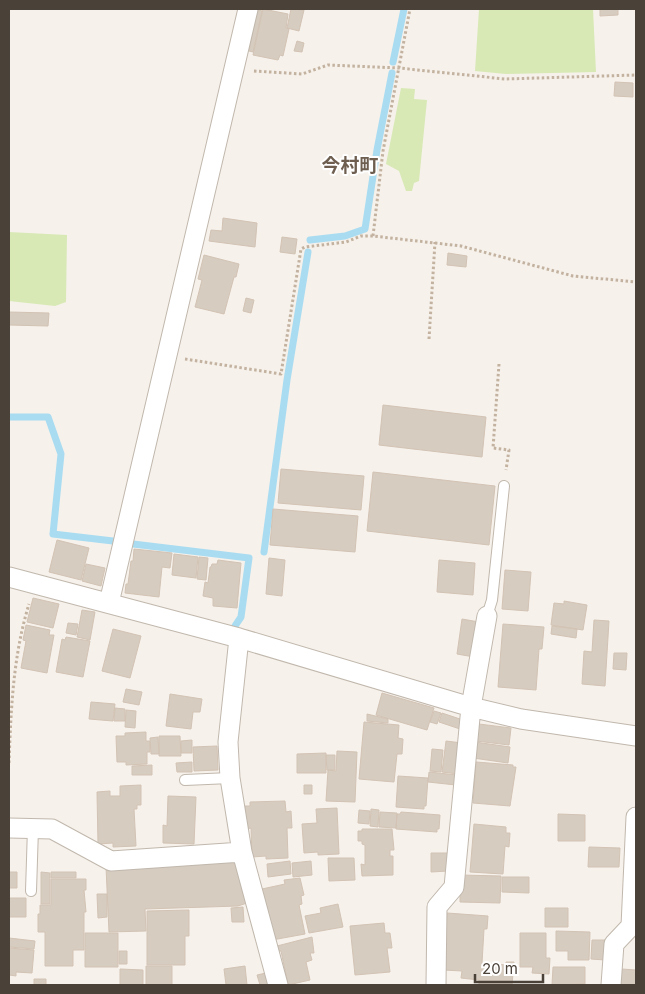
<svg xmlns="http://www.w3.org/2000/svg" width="645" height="994" font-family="Inter,'Noto Sans JP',sans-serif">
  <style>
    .green { fill: #d8e9b5 }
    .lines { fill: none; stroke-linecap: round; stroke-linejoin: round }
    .stream { stroke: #a9dcf1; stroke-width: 7 }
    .building { fill: #d7ccc0; stroke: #d2c3b4 }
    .lane-casing { stroke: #c1b8ad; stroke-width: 12 }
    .street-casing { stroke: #c1b8ad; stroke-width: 21 }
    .path { stroke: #c3b29f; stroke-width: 3; stroke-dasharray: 2.5 2.5; stroke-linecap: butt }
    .lane { stroke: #fff; stroke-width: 10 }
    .street { stroke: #fff; stroke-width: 19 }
    .labels { text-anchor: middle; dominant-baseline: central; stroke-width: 4; stroke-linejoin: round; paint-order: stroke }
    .quarter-label { font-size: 19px; font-weight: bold; fill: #6d5e50; stroke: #fff }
  </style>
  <rect width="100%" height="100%" fill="#f6f1eb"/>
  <!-- green -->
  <path class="green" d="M479,9H593L596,72L506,74L475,71Z
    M401,88L415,89L414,99L427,100L419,181L414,183L412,191H406L399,171L386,164Z
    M9,232L67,235L66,302L55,306L9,301Z"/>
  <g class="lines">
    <!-- stream -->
    <path class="stream" d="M393,62L404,9
      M310,240L345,236L365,229L377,150L392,73
      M9,417H48L61,454L53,534L113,541
      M133,544L249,558L241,617L235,626
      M264,552L287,380L308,252"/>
  </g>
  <!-- building -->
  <path class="building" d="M257,9L262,11L253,52L249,51Z
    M263,9L288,14L286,28L289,29L283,56L280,55L278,60L253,55Z
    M291,9L304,10L299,31L287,28Z
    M600,9H618V15L600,16Z
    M297,41L304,43L302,52L294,51Z
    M615,82L633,83V97L614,96Z
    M223,218L257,223L255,247L209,241L211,230L222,231Z
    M282,237L297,239L295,254L280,252Z
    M448,253L467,256L466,267L447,265Z
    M204,255L239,264L236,277H234L224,314L195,307L202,280L198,279Z
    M246,298L254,300L251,313L243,311Z
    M9,312L49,313L48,326L9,325Z
    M383,405L486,417L482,457L379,445Z
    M281,469L364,476L361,510L278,503Z
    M373,472L495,486L489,545L367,531Z
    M273,509L358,516L355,552L270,545Z
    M57,540L89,548L81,580L49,572Z
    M134,549L172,553L170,568L162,567L159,597L125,593L126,584H128L131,561H133Z
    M174,554L198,557L196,578L172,575Z
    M199,557L208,558L206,580L197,579Z
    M269,558L285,560L282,596L266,594Z
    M218,560L241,563L237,608L213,606V598L203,596L205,582L208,583L210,567H211L212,564H217Z
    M439,560L475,563L473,595L437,592Z
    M86,564L105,568L101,586L82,581Z
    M505,570L531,572L528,611L502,609Z
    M33,598L59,604L53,628L27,622Z
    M564,601L587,605L583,630L551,625L554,603L564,604Z
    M82,610L95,612L90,640L77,637Z
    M462,619L479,622L474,657L457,654Z
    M594,620L609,621L605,686L582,684L584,651L592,652Z
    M68,623L78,624L76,635L66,633Z
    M503,624L544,627L542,649H539L536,690L498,687Z
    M26,625L50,630L49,635H54L47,673L21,668L26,641L23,640Z
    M552,626L577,629L576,638L551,634Z
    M113,629L141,636L130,678L102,671Z
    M66,637L90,641L83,677L56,672L62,639L65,640Z
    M614,653H627L626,670L613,669Z
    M126,689L142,692L139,705L123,702Z
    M382,693L434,708L427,730L376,715Z
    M170,694L202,699L200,712H193L191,729L166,726Z
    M91,702L115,704L113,721L89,719Z
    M115,708L125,709V721H114Z
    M126,710L136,711L135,728L125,727Z
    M434,711L441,713L437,724L430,722Z
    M442,713L463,720L460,729L439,722Z
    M367,714L388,719V723L367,721Z
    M364,722L399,725L398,738L403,739L402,754H397L394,782L359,779Z
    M479,724L511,728L509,745L476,741Z
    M146,732V741H150V752H147V764L126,765V762H117L116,736H125V733Z
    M159,736H180L181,756H159Z
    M158,737L159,754H151L150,738Z
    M192,740V753H181V741Z
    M446,741L462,743L458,774L442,772Z
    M475,742L510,747L508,763L473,758Z
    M217,746L218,770L194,771L193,747Z
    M432,749L443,750L441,772L430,771Z
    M337,751L357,752L355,802L326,801L328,770L336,771Z
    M326,753V773H297V754Z
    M326,755H335V770H327Z
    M192,762V772H177L176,763Z
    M476,762L513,765V767H516L510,806L473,803Z
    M152,765V775H132V766Z
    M429,772L457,775L456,785L428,782Z
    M398,776L428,778L426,806H424V809L396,807Z
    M141,785V805H137V809H134L136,846L113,847V843L98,844L97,792L110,791V796H120V786Z
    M304,785H312V794H304Z
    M168,796L196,797L194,844L163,843V825L167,826Z
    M285,801L286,812L291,811L292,828H287L288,858L266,859V856L252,857L251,828L246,829L245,806H250V802Z
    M337,808L339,854L318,855V852L304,853L302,824L317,823L316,809Z
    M371,809L379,810L378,827L370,826Z
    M359,810L370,811L369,824L358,823Z
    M380,812L397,813L396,828L379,827Z
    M401,812L440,815L439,829H437V832L396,829L397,814H400Z
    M558,814L585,815V841H558Z
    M474,824L506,827V833H510L509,847L505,846L503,874L470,872Z
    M362,829H392L394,850H390V856H393V875L362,876L361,864L365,865V845L362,844V841H358V831H362Z
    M589,847L620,848L619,867H588Z
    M431,853H448V871L431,872Z
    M328,858H354L355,880L329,881Z
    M290,861L291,874L268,877L267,864Z
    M311,861L312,875L293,877L292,863Z
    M237,862L247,903L238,906L145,909L146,931L109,932L106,867Z
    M9,872H17V888H9Z
    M41,872L50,873V904H41Z
    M51,872H76V878H51Z
    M460,875L501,876L500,903L460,902Z
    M502,877H529V893L502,892Z
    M300,878L304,895L301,896L302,904L299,905L305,934L272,940L262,889L285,884L284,880Z
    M51,879H86V890H84L86,912H84V950H73V966H45V932H38V914H40V905H51Z
    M97,894H107V917L98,918Z
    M9,898H26V917H9Z
    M338,904L343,927L309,933L305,916L321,913L320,908Z
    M243,907L244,922H232L231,908Z
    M545,908H568V927H545Z
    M189,910V936H185V965H147V911Z
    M447,913L488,916L487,929H484L482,963L506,965V962H514L512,985H479V980L461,978L462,971L444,970Z
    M384,923L385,933H390L392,948H387L390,972L355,975L350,926Z
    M556,931L590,932L589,960H568V951H556Z
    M85,933H118V967H85Z
    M520,933H546V958H550L549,974L532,973L533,967H520Z
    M312,937L314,953H310L312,960L306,962L310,980L288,985L281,951H278L277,946Z
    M9,938L35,941L34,949L9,947Z
    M592,940H605V960L591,959Z
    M9,948L34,950L32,973L16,972V976L9,975Z
    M119,951H127V964H119Z
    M146,966H172V985H146Z
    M245,966L247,985H226L224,969Z
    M553,967H585V984L552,985Z
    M120,969L143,970V985H120Z
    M622,969L636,970V985H620Z
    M266,973L269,985H260L257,975Z
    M34,979H46V985H34Z"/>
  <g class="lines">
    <defs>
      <path id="lane" d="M487,616L492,600L504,486
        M185,780L230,778
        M31,891L33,828"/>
      <path id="street" d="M9,577L239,638L471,707L521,719L636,736
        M109,603L248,9
        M239,638L228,742L230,778L242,852L278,985
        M9,828L52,829L111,861L242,852
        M436,985L437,907L454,887L471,707L487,616
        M611,985L614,944L631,926L636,817"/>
    </defs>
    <!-- lane casing -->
    <use href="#lane" class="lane-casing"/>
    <!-- street casing -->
    <use href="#street" class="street-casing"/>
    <!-- path -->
    <path class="path" d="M254,71L302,74L328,65L399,68L505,79L636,75
      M373,236L383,151L410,9
      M429,339L435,242
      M185,359L281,374L301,249L305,247L346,242L361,236H373L461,246L573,276L636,282
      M499,364L493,448L509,450L506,470
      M9,763C11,709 13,656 29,604"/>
    <!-- lane -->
    <use href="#lane" class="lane"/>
    <!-- street -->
    <use href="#street" class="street"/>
  </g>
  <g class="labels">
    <!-- quarter labels -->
    <g class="quarter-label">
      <text x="350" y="165">今村町</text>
    </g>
  </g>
  <!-- border -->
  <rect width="645" height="994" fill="none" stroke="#4a4139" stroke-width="20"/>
  <!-- scale -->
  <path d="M475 974v8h68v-8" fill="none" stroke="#4a4139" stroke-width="2.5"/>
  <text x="482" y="974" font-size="15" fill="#4a4139" stroke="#ffffff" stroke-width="4" paint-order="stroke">20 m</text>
</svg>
